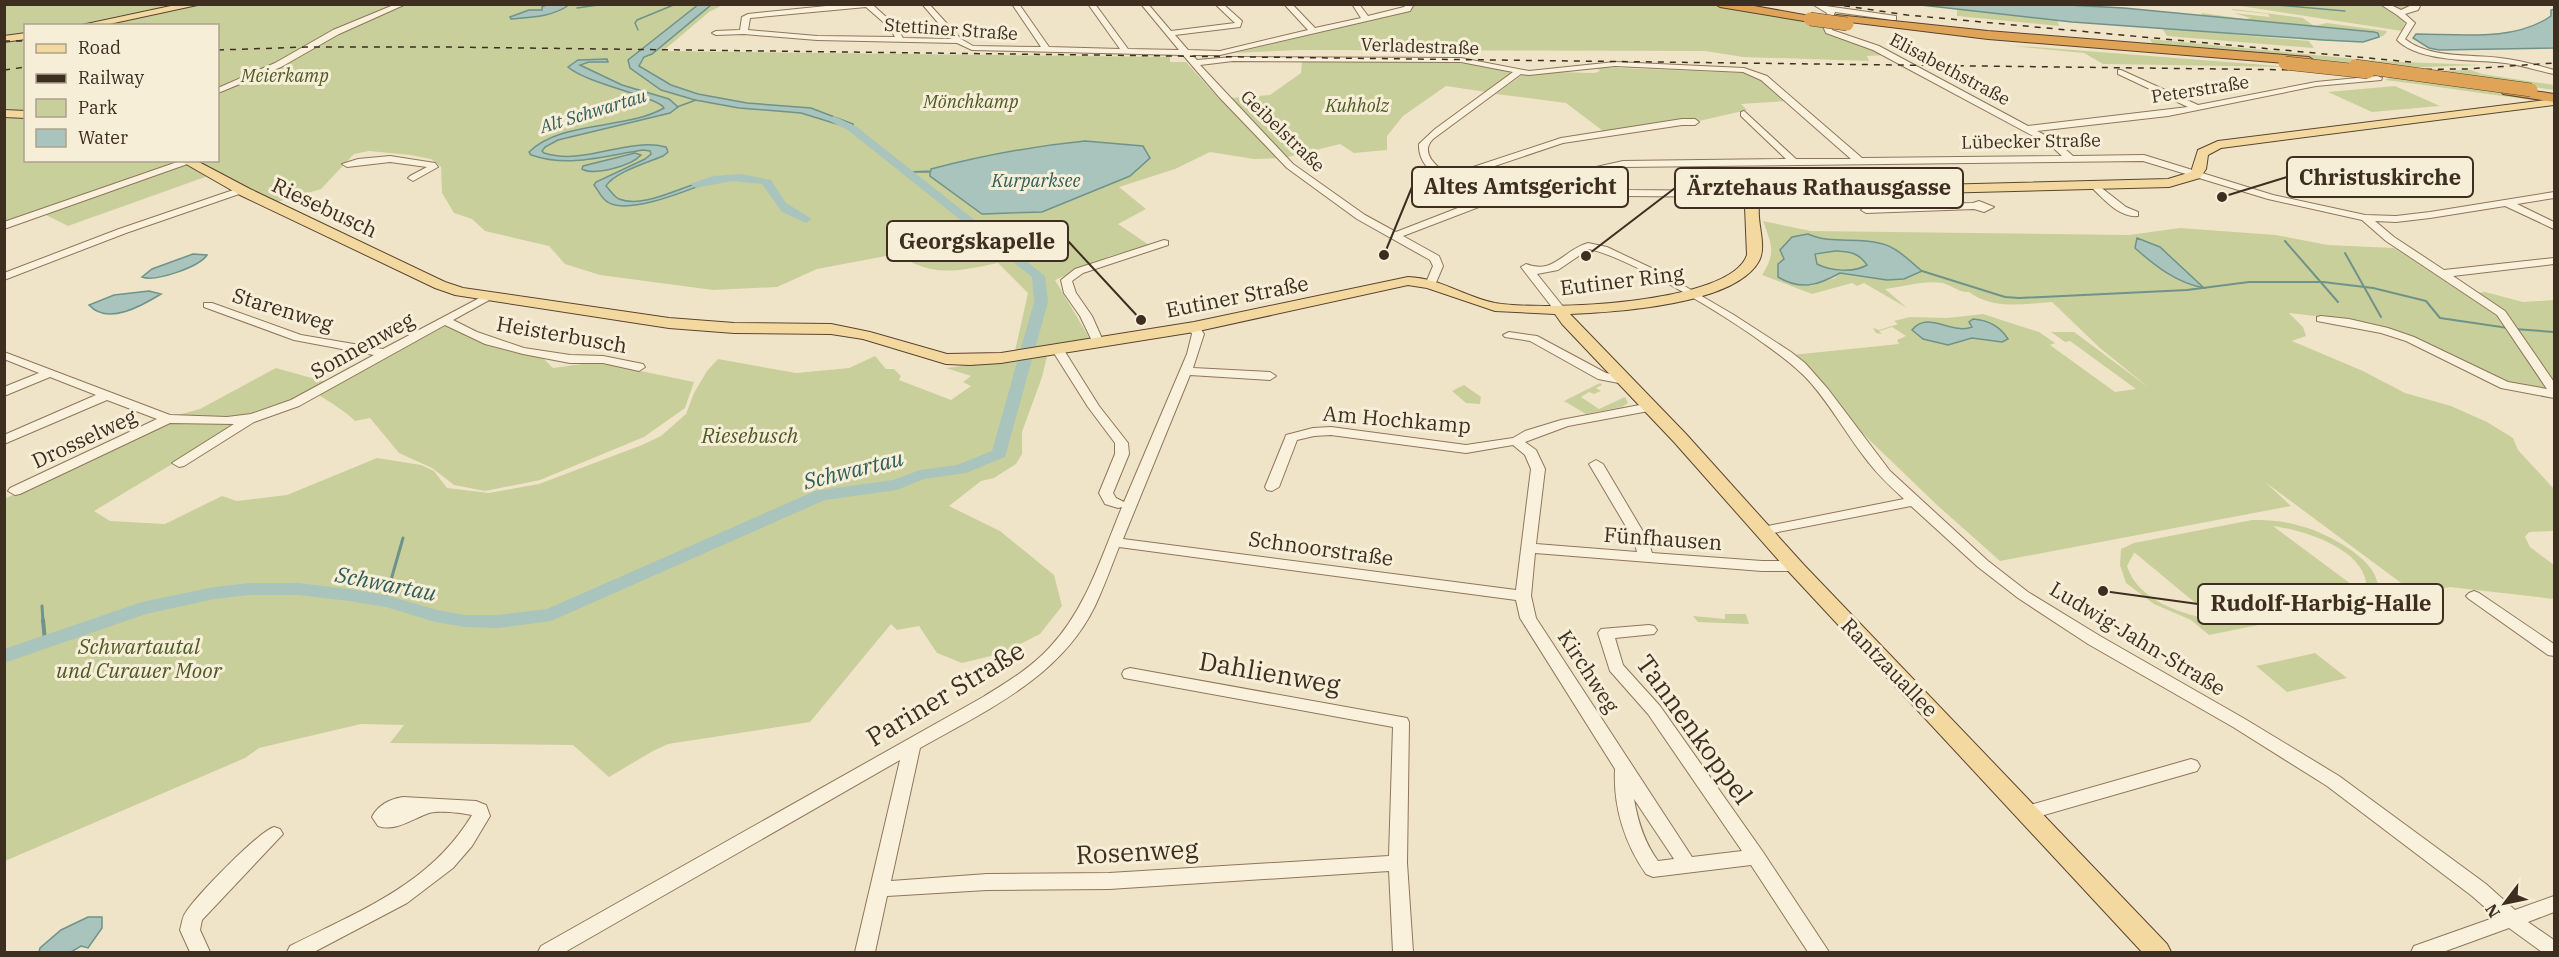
<svg xmlns="http://www.w3.org/2000/svg" width="2559" height="957" font-family="'IBM Plex Serif',serif">
  <style>
    .green { fill: #c9cf9b; fill-rule: evenodd }
    .water { fill: #a9c4bc; stroke: #6f938a; stroke-width: 1.5; fill-rule: evenodd }
    .lines { fill: none; stroke-linecap: round; stroke-linejoin: round }
    .stream-far3 { stroke: #6f938a; stroke-width: 1.5 }
    .stream-far2 { stroke: #6f938a; stroke-width: 2 }
    .stream-far1 { stroke: #6f938a; stroke-width: 3 }
    .stream { stroke: #6f938a; stroke-width: 4 }
    .river { fill: #a9c4bc; fill-rule: evenodd }
    .minor-casing { stroke: #8d765c; stroke-width: 2 }
    .major-casing { stroke: #5b4430; stroke-width: 2 }
    .highway-casing { stroke: #5b4430; stroke-width: 2 }
    .minor { fill: #faf1dc; fill-rule: evenodd }
    .major { fill: #f3d9a0; fill-rule: evenodd }
    .highway { fill: #e0a458; fill-rule: evenodd }
    .rail { stroke: #3d2e20; stroke-width: 1.5; stroke-dasharray: 6 6; stroke-linecap: butt }
    .highway-bridge-casing { stroke: #5b4430; stroke-width: 14; stroke-linecap: butt }
    .highway-bridge { stroke: #e0a458; stroke-width: 13 }
    .labels { text-anchor: middle; dominant-baseline: central; stroke-width: 6; stroke-linejoin: round; paint-order: stroke }
    .far-street-label { font-size: 18px; fill: #3d2e20; stroke: #f7eed8 }
    .far-park-label { font-size: 18px; font-style: italic; fill: #4d5a26; stroke: #f7eed8 }
    .far-water-label { font-size: 18px; font-style: italic; fill: #2f5d5a; stroke: #f7eed8 }
    .street-label { font-size: 21px; fill: #3d2e20; stroke: #f7eed8 }
    .park-label { font-size: 21px; font-style: italic; fill: #4d5a26; stroke: #f7eed8 }
    .water-label { font-size: 22px; font-style: italic; fill: #2f5d5a; stroke: #f7eed8 }
    .near-street-label { font-size: 26px; fill: #3d2e20; stroke: #f7eed8 }
    .leader { fill: none; stroke: #3d2e20; stroke-width: 2 }
    .callout-dot { fill: #3d2e20; stroke: #f7eed8; stroke-width: 2 }
    .callout { fill: #f7eed8; stroke: #3d2e20; stroke-width: 2 }
    .callout-label { font-size: 22px; text-anchor: middle; font-weight: bold; fill: #3d2e20 }
  </style>
  <rect width="100%" height="100%" fill="#f0e4c8"/>
  <!-- green -->
  <path class="green" d="M1703,4L1822,23L1825,31L1887,55L1867,56L1869,61L1743,57L1705,51L1300,50L1234,53L1410,10L1414,5Z
    M5,5H770H723L709,12L663,51L1170,57V62H1186L1219,99L1270,95L1301,73L1302,61C1341,62 1486,56 1512,74L1486,92L1446,86L1403,116L1387,136V150L1354,153L1340,144L1284,158L1254,159L1210,152L1175,169L1119,187L1146,209L1118,224L1149,245L1110,256L1055,280L1093,344L1048,352L1042,377L1022,432V454L1016,464L994,478L981,481L949,506L1000,531L1054,575L1062,606L1040,634L1003,653L962,663L937,653L919,626L897,630L891,624L810,722L668,744L653,751L609,777L573,745L390,743L404,725L361,724L259,748L245,758L5,861L4,499L168,424L242,422L94,511L110,521L165,524L222,496L237,501L287,495L377,458L421,465L434,471L447,488L489,493L539,484L642,445L661,436L686,414L694,393L707,371L718,359L796,373L849,368L875,356L886,369H894L901,376L899,380L951,400L971,386L963,382L971,376L946,368L1018,359L1015,351L1028,293L998,263C967,269 941,277 911,262L920,254L907,252L817,269L777,287L713,290L600,275L565,264L549,246L485,231L472,219L454,213L442,193L441,167L431,159L410,155L369,151L354,154L321,189L277,202L195,161L218,160V26H26V160L179,161L208,176L68,226L42,213L5,225ZM1085,141L1143,146L1150,158L1130,176L1025,213L983,214L932,169L1053,144Z
    M2234,5H2413L2407,9L2389,10L2405,22L2402,31Z
    M1957,9L2057,19L2059,26L1957,16Z
    M2233,9L2303,18L2314,26L2327,23L2387,31C2384,36 2382,38 2375,37L2377,33L2364,31L2202,16V13L2245,19L2251,18L2233,13L2270,17L2268,14L2231,10Z
    M2162,28L2309,41L2314,48L2167,36Z
    M2150,39L2377,61L2481,65L2399,68L2153,45Z
    M2012,46L2035,47L2290,67L2103,64L2084,53Z
    M1596,67L1747,73L1757,76L1787,101L1741,104L1747,110L1699,121L1681,119L1603,131L1566,103L1496,94L1522,75L1557,72L1594,73L1600,71Z
    M2471,70L2482,74L2554,85V90L2425,71Z
    M2392,77L2542,98L2534,100C2484,94 2435,86 2385,80Z
    M2395,86L2440,106L2372,112L2328,92Z
    M1763,221L1811,231L2129,235L2180,228L2276,235L2328,245L2394,248L2497,316L2550,392L2513,386L2431,348L2341,319L2289,313L2303,327L2306,336L2292,341L2363,371L2405,393L2451,406L2487,422L2513,438L2518,450L2554,489V531L2529,532L2525,537L2530,547L2554,565V599L2450,587L2416,594L2265,482L2291,506L2000,561L1937,505L1782,356L1899,344L1897,340L1906,336L1892,327L1879,331L1882,334L1876,333L1873,328L1879,330L1898,324L1894,321L1910,317L1947,318L1983,314L2039,332L2055,343L2050,345L2115,392L2136,389L2070,341L2065,342L2051,332H2074L2148,387L2100,348L2052,302C2023,304 1993,310 1969,292C1959,293 1952,285 1942,283C1925,280 1902,287 1885,289L1907,308L1864,283L1857,286L1852,283L1812,294L1762,275C1777,252 1771,244 1763,221ZM1808,234L1836,242H1870L1922,271L1904,279L1887,280L1840,273L1835,278L1810,286L1784,260V256ZM1930,321C1945,326 1957,332 1973,327L2002,342L1972,338L1965,341Z
    M1835,251C1851,252 1858,252 1867,265C1854,273 1830,271 1817,264L1815,254Z
    M2485,292L2523,302L2554,300V383L2512,321L2476,293Z
    M445,326L479,341L541,356L553,368L597,362L694,382L685,408L644,437L540,480L485,491L454,485L432,468L399,453L370,418L355,421C350,415 329,401 320,396L321,393Z
    M276,368L326,382L272,411L229,419L170,417L200,409Z
    M1600,383L1602,385L1596,388L1601,391L1594,394L1589,392L1581,397L1599,409L1625,397L1628,403L1622,407L1586,414L1564,401Z
    M1464,385L1481,397L1480,404L1466,403L1452,391Z
    M2252,520C2269,520 2287,521 2304,527C2326,533 2374,558 2377,582L2397,597L2209,635L2191,620L2154,604L2126,583L2120,565L2121,549L2134,543ZM2273,526C2302,530 2360,547 2366,582L2359,590ZM2134,553H2135L2216,620C2183,615 2138,601 2127,566Z
    M1725,614H1746L1749,624L1698,622L1693,616L1725,619Z
    M2315,653L2347,678L2287,692L2256,666Z"/>
  <!-- water -->
  <path class="water" d="M699,4L711,5L652,54L644,57L639,66L671,85L698,94L747,103L811,108L853,124V129L801,113L739,108L695,100L661,90L630,68L628,60Z
    M2048,4L2124,8L2374,32L2378,33L2379,37L2363,42L2323,40L2072,22L1921,5Z
    M546,5H569C552,17 531,17 511,19L510,17L529,10H542V7Z
    M2554,9V48L2439,50L2429,48L2413,38L2416,34C2459,34 2514,42 2551,16V10Z
    M607,59L608,62H589L580,65L622,85L669,99L678,107L670,113L558,140L545,147L542,151L544,153C585,166 626,137 666,147L668,152L663,156C649,162 613,173 606,186C610,190 614,197 619,199C647,210 688,181 717,179C696,187 623,219 605,200C601,197 598,190 594,185L596,182L645,159L651,154L650,151L643,150C604,156 569,168 531,155L529,152C562,120 626,130 664,108C659,97 587,84 568,67L578,60Z
    M1085,141L1143,146L1150,158L1130,176L1042,212L982,214L930,176V172H909L931,171V169C981,156 1033,146 1085,141Z
    M635,153L641,155C631,166 594,176 582,169L583,166Z
    M1808,234C1832,245 1858,236 1883,244C1896,247 1911,262 1922,271L1904,279L1887,280L1840,273C1819,285 1801,291 1778,277V264L1784,259L1780,250L1792,237ZM1835,251C1850,252 1858,252 1867,265C1854,273 1830,271 1817,264L1815,254Z
    M2137,238L2160,247L2204,288C2177,283 2155,266 2135,248Z
    M193,254L207,255C199,267 156,282 142,277L152,269Z
    M149,291L161,294C143,305 108,326 89,305L114,295Z
    M1973,319C1987,320 2000,326 2008,339L2002,342L1972,338L1948,345L1923,339L1912,330C1928,310 1951,335 1972,327L1969,322Z
    M88,917H102V928L88,948L81,946L71,952H39L40,948L61,930Z"/>
  <g class="lines">
    <!-- stream-far3 -->
    <path class="stream-far3" d="M2246,4H2262
      M2266,4L2345,11
      M577,8L605,4
      M638,30L635,23L637,20L676,4
      M677,107L696,100"/>
    <!-- stream-far2 -->
    <path class="stream-far2" d="M2285,241L2338,302
      M2345,253L2381,317
      M1922,271L2005,297L2019,298L2187,290L2249,282H2323L2373,288L2426,301L2440,318L2508,328
      M2514,329L2554,332"/>
    <!-- stream-far1 -->
    <path class="stream-far1" d="M385,601L403,538
      M42,606L43,622"/>
    <!-- stream -->
    <path class="stream" d="M43,620L45,641
      M4,654L16,651"/>
    <!-- river -->
    <path class="river" d="M834,116L857,127L1045,276L1048,302L1005,457L966,473L924,479L897,490L825,500L551,621L498,628L465,627L435,622L386,607L349,601L298,595H250L214,599L146,614L4,663V649L142,602L214,587L250,583H298L349,589L386,595L437,610L465,615H498L547,609L815,491L893,480L920,470L957,465L992,451L1034,302L1032,277L849,131L830,121L829,119Z
      M741,174L771,180L786,203L812,219L806,223L782,212L762,184L732,181L696,188L690,184L713,176Z"/>
    <defs>
      <path id="minor" d="M396,4H406L339,34L281,67L218,93V88L275,63L333,30Z
        M846,4H877L874,6L895,25L903,38L952,39L922,4H929L961,39L973,46L1041,47L1012,4H1019L1049,47L1120,49L1088,4H1095L1128,49L1179,50L1141,4H1148L1171,31L1235,23L1215,4H1223L1242,21L1240,27L1175,35L1188,50L1220,51L1308,30L1284,4H1292L1315,28L1361,18L1352,4H1359L1368,16L1404,7L1407,4H1414L1410,11L1220,55H1192L1197,60L1233,57L1461,58L1529,71L1615,62L1744,68L1767,76L1862,158L2062,156L2050,145L1873,50L1826,33L1822,24L1827,13L1812,4L1896,16V20H1893L1835,12L1830,24L1832,30L1879,46L2028,126L2188,107L2118,74V70H2121L2198,105L2316,82L2378,76L2382,78L2381,80L2316,86L2168,116L2037,131L2056,141L2073,156L2144,155L2273,195L2365,215L2396,216L2430,212L2554,192V198L2517,204L2554,222V229L2505,206L2430,218L2396,222L2375,221L2394,237L2444,270L2554,258V264L2453,276L2505,311L2554,382V398L2501,388L2406,341L2381,333L2317,321V317L2321,316L2349,319L2388,328L2414,337L2508,382L2547,389L2497,315L2386,241L2362,220L2268,199L2143,161L1623,167L1591,174L1624,190L1748,191L1771,197L1766,200L1748,197L1623,196L1610,192L1581,176L1531,187L1403,236L1439,256L1443,266L1435,285L1430,288L1425,285L1433,266L1430,260L1357,219L1287,168L1219,97L1183,55L972,50L957,43L817,40L744,34L716,35L712,33L716,31L740,30L742,17L748,14ZM866,7L890,28L895,37L817,36L748,30L750,18ZM1233,61L1461,62L1513,72L1435,129L1419,144C1417,175 1459,188 1481,199L1396,232L1365,215L1293,164L1200,65ZM1615,66L1743,72L1761,80L1851,159H1796L1744,111L1741,112V116L1786,159L1623,161L1525,183L1490,196L1456,179L1563,143L1682,125H1695L1699,122L1695,119H1682L1561,138L1449,175C1437,167 1419,153 1433,139L1521,74L1529,75Z
        M2380,4H2389L2401,10L2414,4H2421L2418,10L2405,14L2415,23L2405,39C2430,59 2470,54 2500,58C2518,60 2537,65 2554,70V74C2538,71 2522,65 2505,63C2474,59 2420,63 2397,40L2407,23L2397,15Z
        M390,156L435,163L438,167L413,181L408,178L410,176L427,167L390,162L347,167L342,164L358,159Z
        M183,160L193,162L4,229V222Z
        M2094,182L2126,207L2138,212V216C2119,218 2103,198 2091,187V183Z
        M1905,186L1926,204L1973,203L1979,201L1994,207L1984,212L1974,209L1866,213L1861,210L1866,207L1915,204L1900,189Z
        M242,187L247,190L245,192L126,233L4,280V273L119,229Z
        M1164,240L1168,241V245L1083,273L1072,281L1076,293L1092,316L1104,343L1098,347L1094,345L1080,316L1064,293L1061,280L1075,269Z
        M1588,243L1607,247L1664,274L1734,315L1791,352L1805,363L1828,389L1890,471L1988,561L2028,592L2100,636L2245,719L2339,776L2486,884L2515,910L2554,896V912L2528,922L2554,940V952H2542L2509,928L2443,952H2411L2414,946L2496,917L2472,896L2327,786L2233,727L2088,644L2018,598L1978,567L1911,506L1763,535L1758,534L1756,531L1758,528L1763,527L1904,499C1891,487 1879,476 1869,463C1848,437 1832,407 1810,382C1777,344 1637,259 1589,249L1558,270L1537,274L1565,309L1563,311H1555L1521,267L1526,264C1554,275 1563,250 1588,243Z
        M487,294L493,297L491,299L453,320L477,332L524,348L570,355L603,356L643,364L645,367L639,371L603,363H570L523,354L485,344L445,325L299,406L254,422L184,466L179,467L172,463L234,424L170,423L20,494L15,495L8,491L10,488L157,419L107,400L4,444V435L96,395L50,377L4,396V387L39,373L4,359V352L170,415L227,417L251,414L291,400L374,355L294,340L204,307V303H212L301,335L383,349Z
        M1194,324L1198,325L1204,334L1193,368L1270,372L1276,376L1270,380L1190,375L1123,539L1516,590L1531,469L1525,455L1513,445L1466,453L1331,435L1314,436L1297,440L1279,487L1272,491L1267,490L1265,487L1285,438L1286,435L1313,428L1331,427L1466,445L1513,438L1525,431L1561,420L1650,403L1654,404L1656,407L1654,410L1568,426L1525,442L1536,450L1545,469L1536,544L1637,552L1634,540L1589,464L1596,460L1603,464L1648,540L1652,553L1762,561H1794L1801,566L1794,571H1762L1535,553L1531,596L1536,618L1692,857L1742,851L1648,714L1610,671L1598,633L1601,629L1649,625L1654,626L1657,630L1654,634L1615,638L1623,665L1660,706L1763,852L1829,952H1808L1751,865L1653,877L1646,874C1625,844 1613,807 1615,769L1520,618L1516,600L1119,547C1111,567 1104,587 1095,606C1060,678 985,711 920,748L891,881L987,874L1109,873L1389,856L1393,727L1124,678L1122,674L1124,670L1130,668L1407,718L1409,722L1407,863L1413,952H1393L1389,871L1109,889L987,890L887,896L875,952H855L900,760L565,952H538L541,946L983,697C1007,682 1031,668 1050,647C1086,609 1102,555 1122,507L1118,508L1105,504L1099,493L1115,454V443L1088,407L1052,350L1058,346L1062,347L1099,406L1128,443L1129,454L1113,493L1116,498L1124,502L1187,354L1192,334L1188,327ZM1634,799L1674,859L1658,861C1644,842 1638,822 1634,799Z
        M1509,332L1537,336L1606,373L1628,377L1630,380L1624,384L1598,379L1530,341L1505,337L1503,335Z
        M2474,591L2479,593L2554,644V656L2548,655L2469,599L2466,596L2469,593Z
        M2191,759L2197,761L2200,766L2197,771L2027,820L2021,818L2018,813L2021,808L2027,806Z
        M403,797L476,801L486,805L490,816L472,846L453,868L407,903L314,952H287L290,946C359,911 430,885 472,815C462,813 439,810 429,813C412,819 396,832 378,826L372,817C378,805 390,799 403,797Z
        M274,827L280,829L283,834L202,920L200,930L210,952H190L180,930C182,924 182,917 186,912C196,896 258,832 274,827Z"/>
      <path id="major" d="M180,4H202L100,26H77Z
        M26,33V39L4,42V36Z
        M2554,99V105L2221,148L2208,155L2206,169L2200,178L2169,187L1777,197L1759,207C1757,224 1767,246 1759,261C1735,305 1615,312 1570,314L1686,434L1804,565L2167,944L2171,952H2142L1790,573L1674,442L1562,324L1555,314L1495,311L1427,288L1408,285L1194,332L1001,363L970,365L946,364L863,339L831,334L734,333L669,328L455,295L435,288L240,195L179,160H195L250,189L445,282L463,288L669,318L734,323L831,324L870,332L947,354L1001,353L1194,322L1408,277C1440,278 1465,297 1495,303C1541,311 1730,305 1747,255L1745,207L1749,200L1775,189L2168,179L2191,172L2198,150L2218,141Z
        M4,110L26,111V118L4,117Z"/>
      <path id="highway" d="M1715,4H1743L1810,16L1816,19L1810,22L1720,7Z
        M1837,15L1988,31L2309,57L2315,61L2309,65L1988,39L1833,20L1831,18Z
        M2508,87L2554,94V102L2503,94L2501,91L2503,88Z"/>
    </defs>
    <!-- minor casing -->
    <use href="#minor" class="minor-casing"/>
    <!-- major casing -->
    <use href="#major" class="major-casing"/>
    <!-- highway casing -->
    <use href="#highway" class="highway-casing"/>
    <!-- minor -->
    <use href="#minor" class="minor"/>
    <!-- major -->
    <use href="#major" class="major"/>
    <!-- highway -->
    <use href="#highway" class="highway"/>
    <!-- rail -->
    <path class="rail" d="M1832,4L1907,15L2411,62
      M4,41H26
      M218,50L307,47H443L2303,70L2466,69L2554,63
      M4,70L26,67"/>
    <defs>
      <path id="highway-bridge" d="M1810,19L1847,24
        M2285,63L2368,72
        M2355,66L2531,90"/>
    </defs>
    <!-- highway-bridge casing -->
    <use href="#highway-bridge" class="highway-bridge-casing"/>
    <!-- highway-bridge -->
    <use href="#highway-bridge" class="highway-bridge"/>
  </g>
  <g class="labels">
    <!-- far-street labels -->
    <g class="far-street-label">
      <text transform="translate(951 29) rotate(4)">Stettiner Straße</text>
      <text transform="translate(1420 46) rotate(2)">Verladestraße</text>
      <text transform="translate(1950 69) rotate(28)">Elisabethstraße</text>
      <text transform="translate(2200 89) rotate(-9)">Peterstraße</text>
      <text transform="translate(1283 131) rotate(44)">Geibelstraße</text>
      <text transform="translate(2031 141) rotate(-1)">Lübecker Straße</text>
    </g>
    <!-- far-park labels -->
    <g class="far-park-label">
      <text x="285" y="75">Meierkamp</text>
      <text x="971" y="101">Mönchkamp</text>
      <text x="1357" y="105">Kuhholz</text>
    </g>
    <!-- far-water labels -->
    <g class="far-water-label">
      <text transform="translate(593 111) rotate(-17)">Alt Schwartau</text>
      <text x="1036" y="180">Kurparksee</text>
    </g>
    <!-- street labels -->
    <g class="street-label">
      <text transform="translate(325 207) rotate(25)">Riesebusch</text>
      <text transform="translate(1622 280) rotate(-7)">Eutiner Ring</text>
      <text transform="translate(1237 296) rotate(-11)">Eutiner Straße</text>
      <text transform="translate(283 309) rotate(17)">Starenweg</text>
      <text transform="translate(562 334) rotate(10)">Heisterbusch</text>
      <text transform="translate(362 345) rotate(-29)">Sonnenweg</text>
      <text transform="translate(1397 419) rotate(5)">Am Hochkamp</text>
      <text transform="translate(84 438) rotate(-25)">Drosselweg</text>
      <text transform="translate(1663 538) rotate(4)">Fünfhausen</text>
      <text transform="translate(1321 548) rotate(8)">Schnoorstraße</text>
      <text transform="translate(2138 638) rotate(31)">Ludwig-Jahn-Straße</text>
      <text transform="translate(1890 667) rotate(46)">Rantzauallee</text>
      <text transform="translate(1589 671) rotate(57)">Kirchweg</text>
    </g>
    <!-- park labels -->
    <g class="park-label">
      <text x="750" y="435">Riesebusch</text>
      <text x="139" y="646">Schwartautal<tspan x="139" dy="24">und Curauer Moor</tspan></text>
    </g>
    <!-- water labels -->
    <g class="water-label">
      <text transform="translate(853 469) rotate(-14)">Schwartau</text>
      <text transform="translate(386 583) rotate(11)">Schwartau</text>
    </g>
    <!-- near-street labels -->
    <g class="near-street-label">
      <text transform="translate(1270 672) rotate(10)">Dahlienweg</text>
      <text transform="translate(945 693) rotate(-31)">Pariner Straße</text>
      <text transform="translate(1695 729) rotate(54)">Tannenkoppel</text>
      <text transform="translate(1137 851) rotate(-3)">Rosenweg</text>
    </g>
  </g>
  <!-- callouts -->
  <path class="leader" d="M2222 197L2287 177M1384 255L1412 187M1586 256L1675 188M1141 320L1068 241M2103 591L2198 604"/>
  <g class="callout-dot">
    <circle cx="2222" cy="197" r="6"/>
    <circle cx="1384" cy="255" r="6"/>
    <circle cx="1586" cy="256" r="6"/>
    <circle cx="1141" cy="320" r="6"/>
    <circle cx="2103" cy="591" r="6"/>
  </g>
  <g class="callout">
    <rect x="2287" y="157" width="186" height="40" rx="6"/>
    <rect x="1412" y="167" width="216" height="40" rx="6"/>
    <rect x="1675" y="168" width="288" height="40" rx="6"/>
    <rect x="887" y="221" width="181" height="40" rx="6"/>
    <rect x="2198" y="584" width="245" height="40" rx="6"/>
  </g>
  <g class="callout-label">
    <text x="2380" y="185">Christuskirche</text>
    <text x="1520" y="194">Altes Amtsgericht</text>
    <text x="1819" y="195">Ärztehaus Rathausgasse</text>
    <text x="977" y="249">Georgskapelle</text>
    <text x="2321" y="611">Rudolf-Harbig-Halle</text>
  </g>
  <!-- border -->
  <rect width="2559" height="957" fill="none" stroke="#3d2e20" stroke-width="12"/>
  <!-- legend -->
  <rect x="24" y="24" width="195" height="138" fill="#f7eed8" stroke="#ada18e" stroke-width="1.5"/>
  <rect x="36" y="44" width="30" height="9" fill="#f3d9a0" stroke="#ada18e" stroke-width="1.5"/>
  <text x="78" y="54" font-size="18" fill="#3d2e20">Road</text>
  <rect x="36" y="74" width="30" height="9" fill="#3d2e20" stroke="#ada18e" stroke-width="1.5"/>
  <text x="78" y="84" font-size="18" fill="#3d2e20">Railway</text>
  <rect x="36" y="99" width="30" height="18" fill="#c9cf9b" stroke="#ada18e" stroke-width="1.5"/>
  <text x="78" y="114" font-size="18" fill="#3d2e20">Park</text>
  <rect x="36" y="129" width="30" height="18" fill="#a9c4bc" stroke="#ada18e" stroke-width="1.5"/>
  <text x="78" y="144" font-size="18" fill="#3d2e20">Water</text>
  <!-- north arrow -->
  <g transform="translate(2505 903) rotate(238)" stroke="#f7eed8" stroke-width="4.5" paint-order="stroke">
  <path d="M0-4.5L10 22L0 15L-10 22Z" fill="#3d2e20"/>
  <text y="-9" font-size="16" font-weight="bold" text-anchor="middle" fill="#3d2e20">N</text>
  </g>
</svg>
